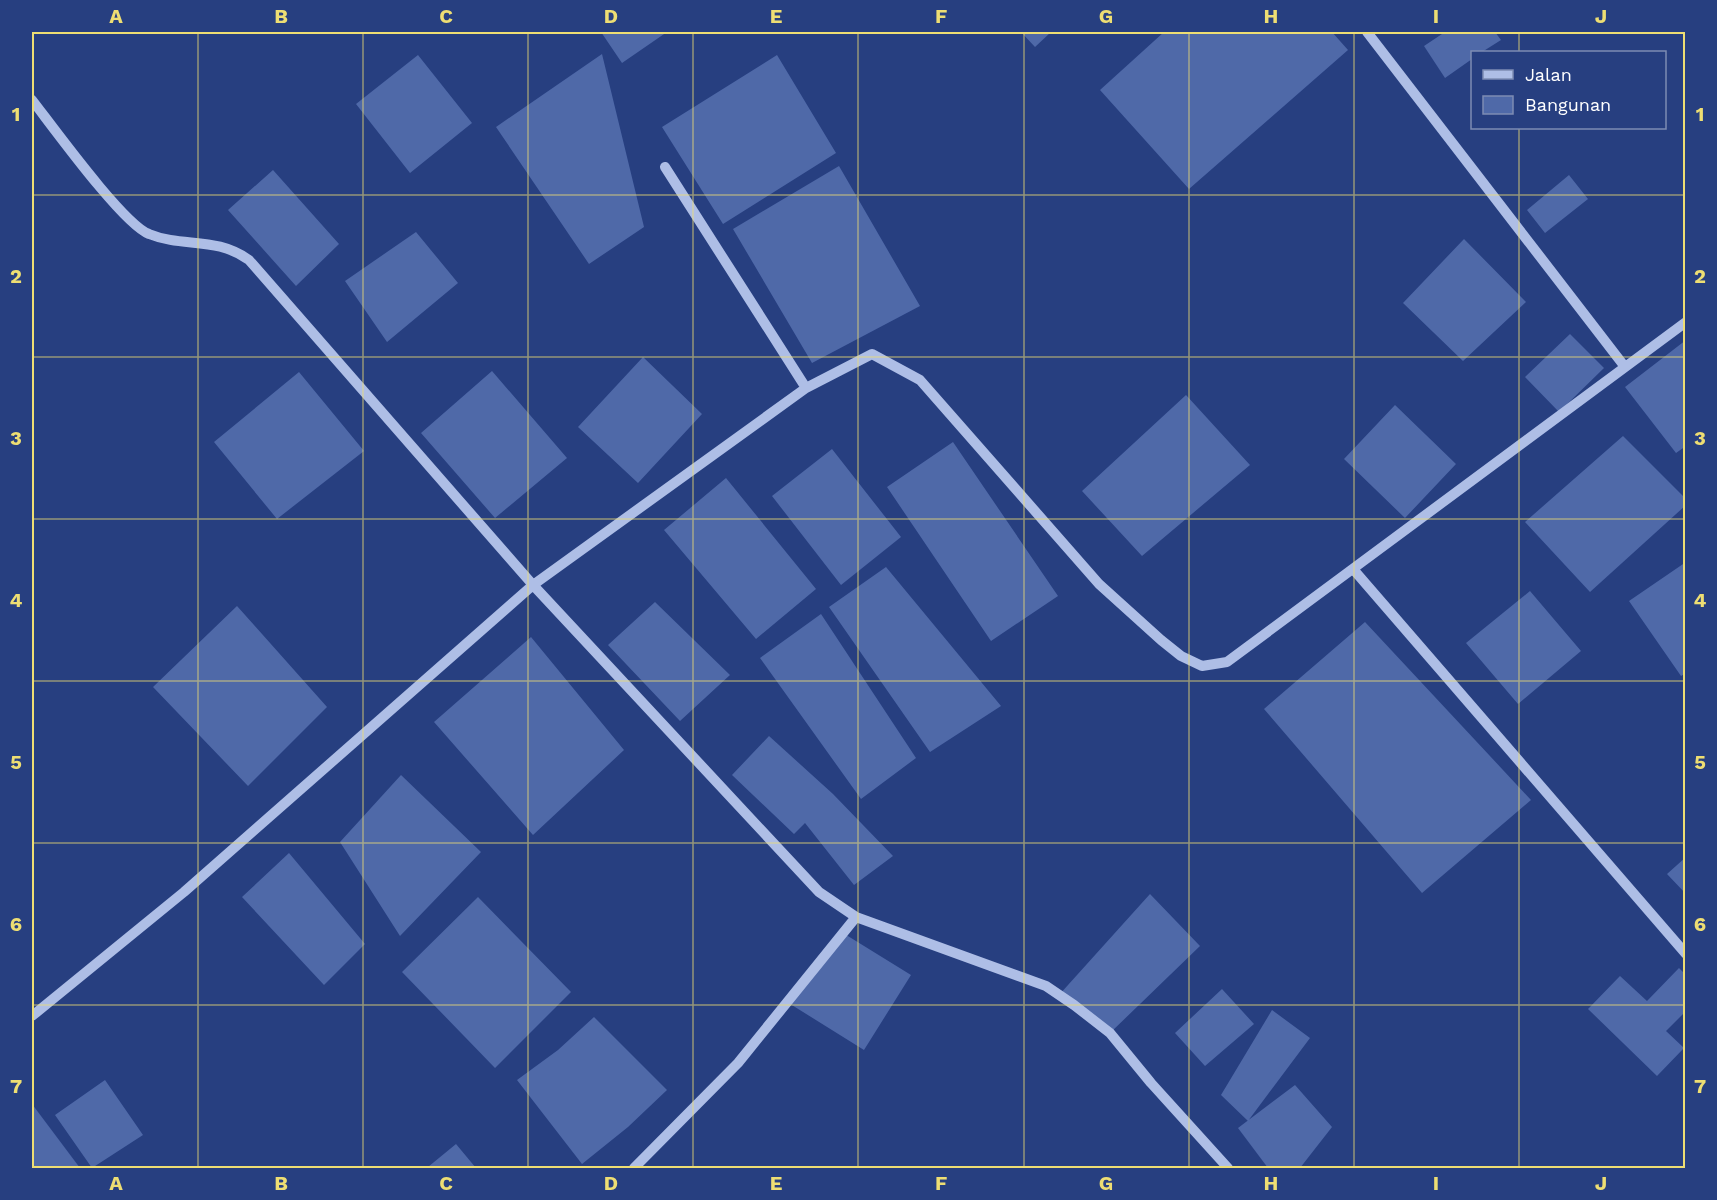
<svg xmlns="http://www.w3.org/2000/svg" width="1717" height="1200" font-family="'Work Sans',sans-serif">
  <style>
    .building { fill: #4f69a8 }
    .lines { fill: none; stroke-linecap: round; stroke-linejoin: round }
    .minor { stroke: #aebee6; stroke-width: 10 }
    .grid { fill: none; stroke: #eede73; stroke-width: 1.5; stroke-opacity: 0.55 }
    .neatline { fill: none; stroke: #eede73; stroke-width: 2 }
    .grid-label { font-size: 20px; text-anchor: middle; font-weight: bold; fill: #eede73 }
  </style>
  <rect width="100%" height="100%" fill="#273f80"/>
  <!-- building -->
  <path class="building" d="M601,32H667L622,63Z
    M1021,32H1051L1035,47Z
    M1164,32H1332L1348,50L1189,189L1100,90Z
    M1445,32H1495L1501,40L1482,52H1472V59L1445,78L1424,46Z
    M602,54L644,227L589,264L496,127Z
    M418,55L472,123L410,173L356,104Z
    M777,55L836,153L723,224L662,127Z
    M839,166L920,306L812,363L733,229Z
    M273,170L339,244L296,286L228,210Z
    M1569,175L1588,199L1545,233L1527,210Z
    M416,232L458,283L387,342L345,281Z
    M1464,239L1526,302L1463,361L1403,303Z
    M1570,334L1604,368L1559,412L1525,377Z
    M1686,340V446L1676,453L1625,387Z
    M643,357L702,414L638,483L578,427Z
    M492,371L567,458L495,518L421,433Z
    M299,372L364,451L277,519L214,442Z
    M1186,395L1250,465L1142,556L1082,491Z
    M1395,405L1456,464L1405,518L1344,459Z
    M1623,436L1686,499V505L1590,592L1525,522Z
    M953,442L1058,596L991,641L887,487Z
    M832,449L901,537L841,585L772,496Z
    M726,478L816,589L756,639L664,530Z
    M1686,562V673L1681,676L1629,601Z
    M886,567L1001,706L930,752L829,607Z
    M1530,591L1581,651L1518,704L1466,643Z
    M655,602L730,675L680,721L608,645Z
    M237,606L327,707L248,786L153,687Z
    M821,614L916,758L861,799L760,658Z
    M1365,622L1531,800L1422,893L1264,709Z
    M531,637L624,750L533,835L434,722Z
    M769,736L833,794L893,856L854,885L805,823L794,834L732,775Z
    M401,775L481,852L400,936L340,842Z
    M289,853L365,944L324,985L242,897Z
    M1686,857V894L1667,874Z
    M1150,894L1200,946L1110,1033L1059,995Z
    M478,897L571,992L495,1068L402,972Z
    M843,933L911,975L864,1050L787,1002Z
    M1679,968L1686,975V1011L1666,1031L1684,1048L1657,1076L1588,1009L1620,976L1647,1001Z
    M1222,989L1254,1024L1205,1066L1175,1033Z
    M1272,1010L1310,1038L1248,1121L1221,1095Z
    M594,1017L667,1090L628,1127L582,1164L517,1080L558,1050Z
    M105,1080L143,1135L92,1168L55,1115Z
    M1295,1085L1332,1127L1300,1168H1268L1238,1128Z
    M32,1104L80,1168H32Z
    M456,1144L476,1168H429L428,1167Z"/>
  <g class="lines">
    <!-- minor -->
    <path class="minor" d="M1367,32L1625,367
      M32,100C53,127 123,224 149,234C183,248 216,236 249,260L533,585L819,892L856,917L1046,986L1074,1005L1110,1033L1151,1083L1228,1168
      M665,167L806,388
      M1353,569L1686,954
      M32,1016L184,892L533,585L806,388L872,354L920,380L1099,584L1161,640L1181,656L1202,666L1227,662L1686,322
      M634,1168L738,1063L856,917"/>
  </g>
  <!-- grid -->
  <path class="grid" d="M198,32V1168M363,32V1168M528,32V1168M693,32V1168M858,32V1168M1024,32V1168M1189,32V1168M1354,32V1168M1519,32V52M1519,128V1168M32,195H1686M32,357H1686M32,519H1686M32,681H1686M32,843H1686M32,1005H1686"/>
  <!-- border -->
  <rect width="1717" height="1200" fill="none" stroke="#273f80" stroke-width="66"/>
  <!-- legend -->
  <rect x="1471" y="51" width="195" height="78" fill="#273f80" stroke="#7d8cb3" stroke-width="1.5"/>
  <rect x="1483" y="70" width="30" height="9" fill="#aebee6" stroke="#7d8cb3" stroke-width="1.5"/>
  <text x="1525" y="81" font-size="18" fill="#ffffff">Jalan</text>
  <rect x="1483" y="96" width="30" height="18" fill="#4f69a8" stroke="#7d8cb3" stroke-width="1.5"/>
  <text x="1525" y="111" font-size="18" fill="#ffffff">Bangunan</text>
  <rect x="33" y="33" width="1651" height="1134" class="neatline"/>
  <g class="grid-label">
    <text x="116" y="23">A</text>
    <text x="281" y="23">B</text>
    <text x="446" y="23">C</text>
    <text x="611" y="23">D</text>
    <text x="776" y="23">E</text>
    <text x="941" y="23">F</text>
    <text x="1106" y="23">G</text>
    <text x="1271" y="23">H</text>
    <text x="1436" y="23">I</text>
    <text x="1601" y="23">J</text>
    <text x="16" y="121">1</text>
    <text x="1700" y="121">1</text>
    <text x="16" y="283">2</text>
    <text x="1700" y="283">2</text>
    <text x="16" y="445">3</text>
    <text x="1700" y="445">3</text>
    <text x="16" y="607">4</text>
    <text x="1700" y="607">4</text>
    <text x="16" y="769">5</text>
    <text x="1700" y="769">5</text>
    <text x="16" y="931">6</text>
    <text x="1700" y="931">6</text>
    <text x="16" y="1093">7</text>
    <text x="1700" y="1093">7</text>
    <text x="116" y="1190">A</text>
    <text x="281" y="1190">B</text>
    <text x="446" y="1190">C</text>
    <text x="611" y="1190">D</text>
    <text x="776" y="1190">E</text>
    <text x="941" y="1190">F</text>
    <text x="1106" y="1190">G</text>
    <text x="1271" y="1190">H</text>
    <text x="1436" y="1190">I</text>
    <text x="1601" y="1190">J</text>
  </g>
</svg>
